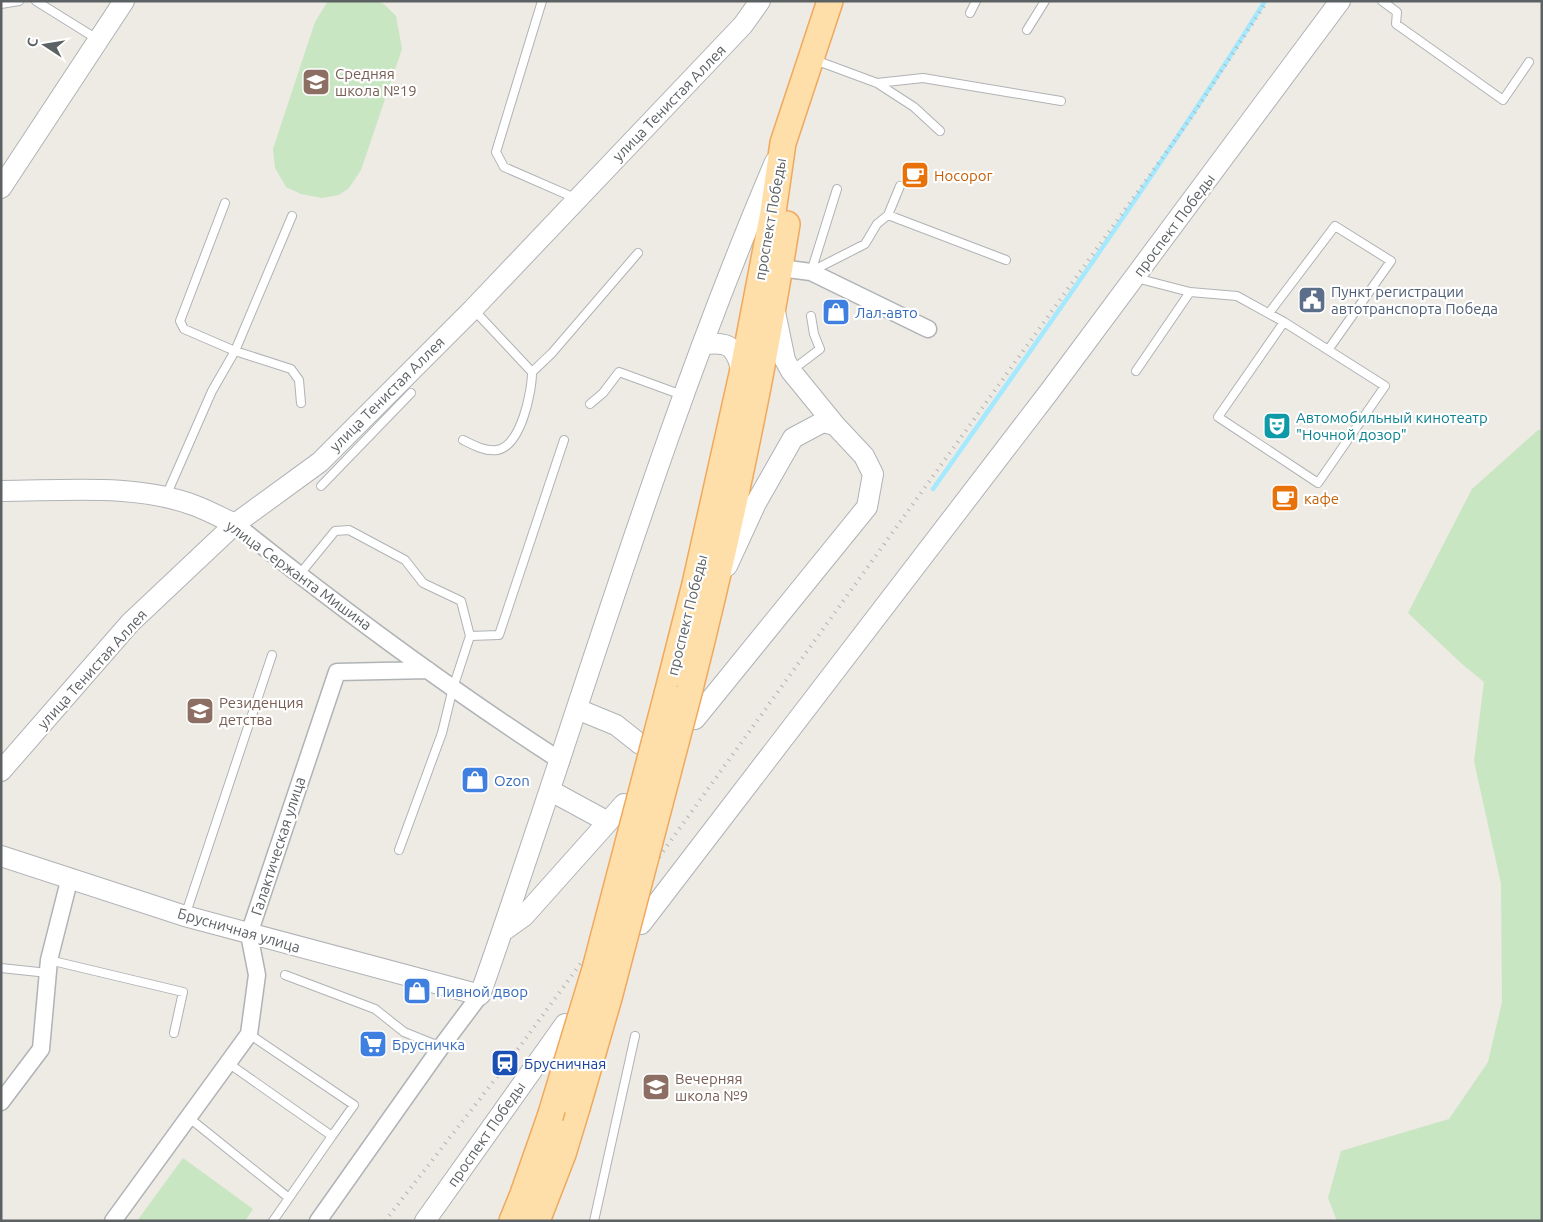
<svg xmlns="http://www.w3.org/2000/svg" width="1543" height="1222" font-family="Ubuntu,sans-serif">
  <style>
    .green { fill: #c8e6c1 }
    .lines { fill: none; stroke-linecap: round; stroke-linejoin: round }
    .stream { stroke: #a4e9fe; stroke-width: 4.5 }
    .service-casing { stroke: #afb3b6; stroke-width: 10 }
    .minor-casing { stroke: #afb3b6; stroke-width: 19 }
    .tertiary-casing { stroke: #afb3b6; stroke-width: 22 }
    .primary-casing { stroke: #f0a85c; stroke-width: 28 }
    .service { stroke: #fff; stroke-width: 8 }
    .minor { stroke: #fff; stroke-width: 16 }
    .tertiary { stroke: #fff; stroke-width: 20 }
    .primary { stroke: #fedfa9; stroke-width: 25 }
    .rail { stroke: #b1b2b2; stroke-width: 4; stroke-dasharray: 1 6; stroke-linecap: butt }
    .primary-bridge-casing { stroke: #f0a85c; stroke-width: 28; stroke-linecap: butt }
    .primary-bridge { stroke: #fedfa9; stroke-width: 25 }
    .labels { text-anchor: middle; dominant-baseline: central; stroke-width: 4.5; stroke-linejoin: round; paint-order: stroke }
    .education-label { font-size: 15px; fill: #785e54; stroke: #fff; text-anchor: start }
    .street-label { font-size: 15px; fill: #5c6164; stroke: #fff }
    .food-label { font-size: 15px; fill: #c56008; stroke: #fff; text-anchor: start }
    .service-label { font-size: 15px; fill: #4e5e75; stroke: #fff; text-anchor: start }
    .shop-label { font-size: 15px; fill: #366cbe; stroke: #fff; text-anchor: start }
    .culture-label { font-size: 15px; fill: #0d838f; stroke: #fff; text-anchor: start }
    .transit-label { font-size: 15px; fill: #164399; stroke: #fff; text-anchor: start }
  </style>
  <rect width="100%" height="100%" fill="#eeeae4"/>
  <!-- green -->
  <path class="green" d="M328,1H378L385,5L396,16L402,49L361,170L349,188L339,195L322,198L301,194L286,187L275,168L273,149L315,22Z
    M1538,430H1542V1221H1337L1328,1198L1341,1151L1449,1119L1488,1062L1502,1002L1501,884L1474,761L1484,682L1462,664L1408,613L1472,489Z
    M183,1158L253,1209L245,1221H137Z"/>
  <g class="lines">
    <!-- stream -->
    <path class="stream" d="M933,489C1046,329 1161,168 1265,1"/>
    <defs>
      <path id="service" d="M36,1L97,39
        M542,1L496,152L504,167L575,198
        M1382,1L1397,12L1396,24L1503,100L1529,62
        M1,4L19,1
        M970,13L976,1
        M1027,30L1045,1
        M823,63L877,83L914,107L940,131
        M877,83L923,78L1061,101
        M225,203L180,321L184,329L235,351L291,369L299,380L301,403
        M888,215L1006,260
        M812,271L865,244L877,224L888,215L900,186
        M811,272L837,189
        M1136,278L1190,292L1237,296L1284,322L1385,386L1318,483L1218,417L1284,322
        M473,309L532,372L552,353L638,253
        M1269,313L1335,226L1391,261L1328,350
        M791,371L820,349L814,334L811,316
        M1136,371L1190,292
        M590,404L603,393L619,372L682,395
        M463,440C473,445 486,452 497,450C521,446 532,392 532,372
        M321,486L411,393
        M166,496L212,391L235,351L292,216
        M299,575L335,531L349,530L405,560L423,583L461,601L470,636L453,688L442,733L399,850
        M470,636L499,635L564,440
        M185,916L272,655
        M49,960L183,992L174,1033
        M1,968L48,973
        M285,975L375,1009L404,1032L441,1047
        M249,1034L354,1105L332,1136
        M188,1117L289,1198L332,1136L228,1063
        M273,1221L289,1198
        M594,1221L635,1036"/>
      <path id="minor" d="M780,268L811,272L928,329
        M235,524C340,608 448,688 561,761
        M1,1102L41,1049L49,960L70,877
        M113,1221L249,1034L257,975L249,934L337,672L428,670
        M318,1221L441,1047L480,995"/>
      <path id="tertiary" d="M1,188L124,1
        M702,345C730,340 737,348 742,374
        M1,491C64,491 136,483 196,506C209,511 222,518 235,524
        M727,566L756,503L793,438L823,422L835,425
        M577,709L616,725L640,744
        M695,719L867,507L873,474L864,456L835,425L791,371L785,360L775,312
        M1,771L130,623L235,524L320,462L473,309L743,25L760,1
        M551,791L608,822
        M1,856L185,916L480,995C578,717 659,433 775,162
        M641,924L1049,392L1340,1
        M503,931L524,916L624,804
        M425,1221L565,1024"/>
      <path id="primary" d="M690,689C729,535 762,380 787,224
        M667,694L695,584L742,374L773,212L783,143L830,1
        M512,1221L523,1194L550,1117
        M537,1221L563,1154L577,1108"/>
    </defs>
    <!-- service casing -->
    <use href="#service" class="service-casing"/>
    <!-- minor casing -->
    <use href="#minor" class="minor-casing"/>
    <!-- tertiary casing -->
    <use href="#tertiary" class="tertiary-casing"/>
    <!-- primary casing -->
    <use href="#primary" class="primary-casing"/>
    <!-- service -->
    <use href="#service" class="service"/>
    <!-- minor -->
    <use href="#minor" class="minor"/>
    <!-- tertiary -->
    <use href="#tertiary" class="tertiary"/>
    <!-- primary -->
    <use href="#primary" class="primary"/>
    <!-- rail -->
    <path class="rail" d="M659,857L1193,115L1267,1
      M385,1221L507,1064L581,963"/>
    <defs>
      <path id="primary-bridge" d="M577,1108L609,998L690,689
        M550,1117L595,969L667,694"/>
    </defs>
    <!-- primary-bridge casing -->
    <use href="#primary-bridge" class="primary-bridge-casing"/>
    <!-- primary-bridge -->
    <use href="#primary-bridge" class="primary-bridge"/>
  </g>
  <!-- icons -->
  <defs>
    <symbol id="school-square" viewBox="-11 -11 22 22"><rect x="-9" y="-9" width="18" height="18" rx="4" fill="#8d6e63" stroke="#fff"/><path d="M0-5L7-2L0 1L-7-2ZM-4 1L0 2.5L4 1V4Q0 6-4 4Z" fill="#fff"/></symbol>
    <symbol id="cafe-square" viewBox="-11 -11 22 22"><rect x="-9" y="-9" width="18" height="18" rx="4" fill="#e8710a" stroke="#fff"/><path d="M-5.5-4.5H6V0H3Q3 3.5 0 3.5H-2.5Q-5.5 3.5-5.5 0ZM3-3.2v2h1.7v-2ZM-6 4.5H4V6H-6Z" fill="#fff"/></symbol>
    <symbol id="civic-square" viewBox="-11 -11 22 22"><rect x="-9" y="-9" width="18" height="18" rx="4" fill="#5c6f8a" stroke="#fff"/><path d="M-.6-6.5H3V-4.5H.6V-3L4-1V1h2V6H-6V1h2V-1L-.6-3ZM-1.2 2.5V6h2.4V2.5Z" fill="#fff"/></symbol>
    <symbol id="shop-square" viewBox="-11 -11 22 22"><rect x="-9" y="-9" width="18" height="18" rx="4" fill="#3f7fe0" stroke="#fff"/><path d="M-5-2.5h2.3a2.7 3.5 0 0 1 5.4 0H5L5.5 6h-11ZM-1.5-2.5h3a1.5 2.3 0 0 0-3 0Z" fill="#fff"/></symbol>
    <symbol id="theatre-square" viewBox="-11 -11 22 22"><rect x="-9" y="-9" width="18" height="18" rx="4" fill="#0f9aa8" stroke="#fff"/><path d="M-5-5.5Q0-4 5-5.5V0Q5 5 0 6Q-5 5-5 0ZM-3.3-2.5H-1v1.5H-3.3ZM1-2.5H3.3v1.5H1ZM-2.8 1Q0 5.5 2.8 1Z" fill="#fff"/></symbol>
    <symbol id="supermarket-square" viewBox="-11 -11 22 22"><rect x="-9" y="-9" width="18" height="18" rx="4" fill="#3f7fe0" stroke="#fff"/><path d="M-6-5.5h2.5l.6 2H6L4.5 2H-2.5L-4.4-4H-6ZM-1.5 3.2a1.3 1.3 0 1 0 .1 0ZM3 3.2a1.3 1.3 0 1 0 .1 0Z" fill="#fff"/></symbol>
    <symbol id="station-square" viewBox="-11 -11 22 22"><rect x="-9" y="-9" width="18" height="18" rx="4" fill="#1a4fb4" stroke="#fff"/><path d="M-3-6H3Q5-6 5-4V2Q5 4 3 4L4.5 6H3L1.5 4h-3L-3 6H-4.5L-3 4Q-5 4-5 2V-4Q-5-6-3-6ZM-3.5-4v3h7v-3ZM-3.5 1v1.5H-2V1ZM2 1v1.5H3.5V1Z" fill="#fff"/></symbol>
  </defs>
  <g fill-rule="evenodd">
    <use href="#school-square" x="300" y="66" width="32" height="32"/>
    <use href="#cafe-square" x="899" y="159" width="32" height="32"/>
    <use href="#civic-square" x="1296" y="284" width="32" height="32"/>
    <use href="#shop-square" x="820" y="296" width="32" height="32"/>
    <use href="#theatre-square" x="1261" y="410" width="32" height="32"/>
    <use href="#cafe-square" x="1269" y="482" width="32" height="32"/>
    <use href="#school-square" x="184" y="695" width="32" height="32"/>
    <use href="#shop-square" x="459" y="764" width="32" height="32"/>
    <use href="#shop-square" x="401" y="975" width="32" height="32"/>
    <use href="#supermarket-square" x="357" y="1028" width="32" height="32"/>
    <use href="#station-square" x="489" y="1047" width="32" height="32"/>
    <use href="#school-square" x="640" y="1071" width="32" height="32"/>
  </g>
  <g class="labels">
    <!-- education labels -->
    <g class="education-label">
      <text x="335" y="73">Средняя<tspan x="335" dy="17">школа №19</tspan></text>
      <text x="219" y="702">Резиденция<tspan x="219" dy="17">детства</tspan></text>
      <text x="675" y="1078">Вечерняя<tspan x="675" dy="17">школа №9</tspan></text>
    </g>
    <!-- street labels -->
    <g class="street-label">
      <text transform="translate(669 103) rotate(-46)">улица Тенистая Аллея</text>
      <text transform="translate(770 219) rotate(-80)">проспект Победы</text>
      <text transform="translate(1174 225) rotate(-53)">проспект Победы</text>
      <text transform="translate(387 394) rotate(-45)">улица Тенистая Аллея</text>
      <text transform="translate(299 575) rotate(36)">улица Сержанта Мишина</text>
      <text transform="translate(687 615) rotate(-76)">проспект Победы</text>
      <text transform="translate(92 669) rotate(-48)">улица Тенистая Аллея</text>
      <text transform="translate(278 846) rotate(-72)">Галактическая улица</text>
      <text transform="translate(239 930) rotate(16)">Брусничная улица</text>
      <text transform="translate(486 1134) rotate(-55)">проспект Победы</text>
    </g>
    <!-- food labels -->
    <g class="food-label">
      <text x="934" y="175">Носорог</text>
      <text x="1304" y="498">кафе</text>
    </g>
    <!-- service labels -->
    <g class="service-label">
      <text x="1331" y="291">Пункт регистрации<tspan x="1331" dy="17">автотранспорта Победа</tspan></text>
    </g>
    <!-- shop labels -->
    <g class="shop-label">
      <text x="855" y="312">Лал-авто</text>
      <text x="494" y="780">Ozon</text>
      <text x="436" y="991">Пивной двор</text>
      <text x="392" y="1044">Брусничка</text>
    </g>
    <!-- culture labels -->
    <g class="culture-label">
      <text x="1296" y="417">Автомобильный кинотеатр<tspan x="1296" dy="17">"Ночной дозор"</tspan></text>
    </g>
    <!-- transit labels -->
    <g class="transit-label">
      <text x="524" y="1063">Брусничная</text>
    </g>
  </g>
  <!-- border -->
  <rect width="1543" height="1222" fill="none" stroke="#5c6164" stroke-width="5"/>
  <!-- north arrow -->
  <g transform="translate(45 45) rotate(282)" stroke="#ffffff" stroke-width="4" paint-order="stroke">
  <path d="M0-4L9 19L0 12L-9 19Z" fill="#5c6164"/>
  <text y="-8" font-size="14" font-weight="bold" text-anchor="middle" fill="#5c6164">С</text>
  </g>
</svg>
